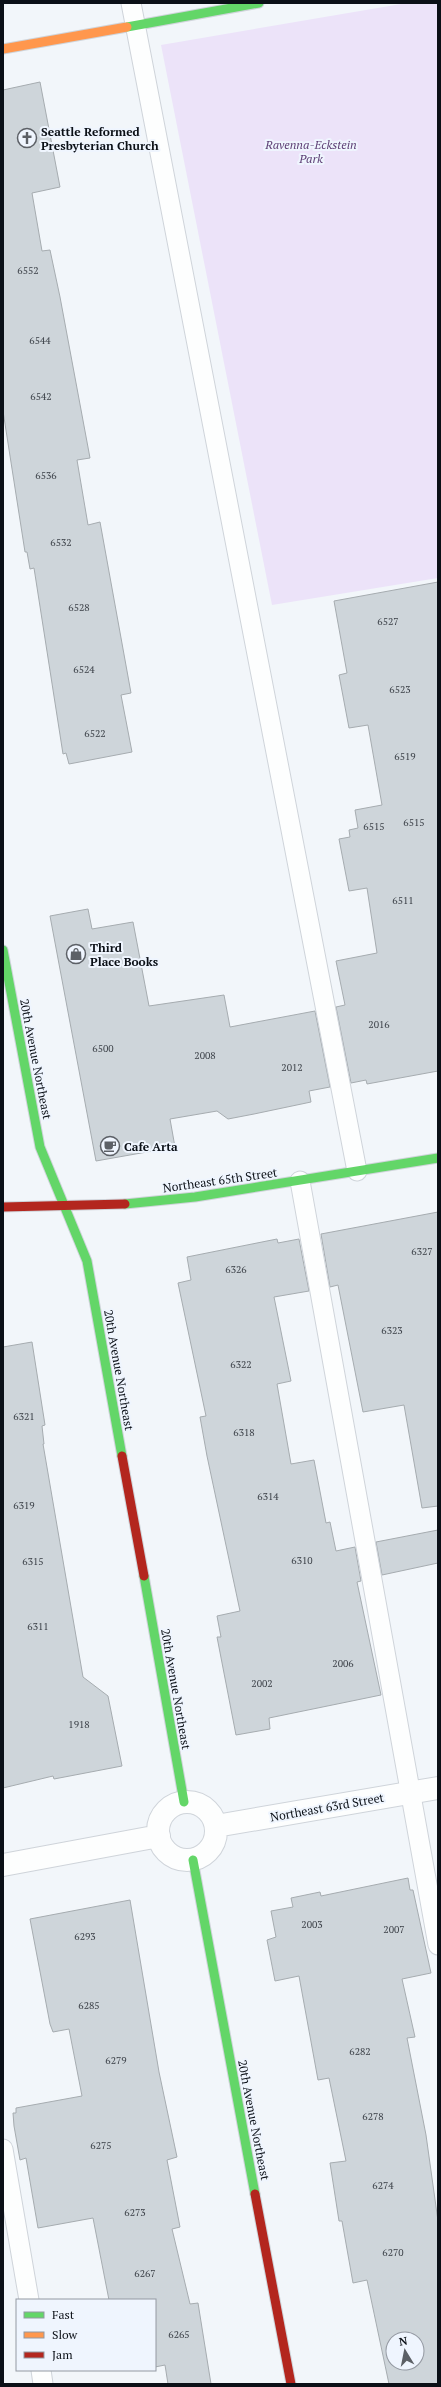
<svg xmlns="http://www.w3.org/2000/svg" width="441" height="2387" font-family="'PT Serif',serif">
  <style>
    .green { fill: #ece3f9 }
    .building { fill: #ced5da; stroke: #a6acb0; fill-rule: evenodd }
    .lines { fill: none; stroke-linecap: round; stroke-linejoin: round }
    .lane-casing { stroke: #cfd4da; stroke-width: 21 }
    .street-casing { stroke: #cfd4da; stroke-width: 24 }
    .fast-casing { stroke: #cfd4da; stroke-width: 11 }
    .slow-casing { stroke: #cfd4da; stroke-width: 11 }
    .jam-casing { stroke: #cfd4da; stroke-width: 11 }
    .lane { stroke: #fdfefe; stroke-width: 19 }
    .street { stroke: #fdfefe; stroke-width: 22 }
    .fast { stroke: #63d668; stroke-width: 9 }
    .slow { stroke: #ff974d; stroke-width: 9 }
    .jam { stroke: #b3261e; stroke-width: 9 }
    .labels { text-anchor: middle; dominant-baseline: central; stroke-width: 4; stroke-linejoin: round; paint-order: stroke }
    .number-label { font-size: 10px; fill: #3c4148 }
    .poi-label { font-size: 12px; font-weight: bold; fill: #0b1017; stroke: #eff5fe; text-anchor: start }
    .park-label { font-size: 12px; font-style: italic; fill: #5e4076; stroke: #eff5fe }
    .street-label { font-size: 12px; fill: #0b1017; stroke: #eff5fe }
  </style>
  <rect width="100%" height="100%" fill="#f2f6fa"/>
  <!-- green -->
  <path class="green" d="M407,3H438V578L272,605L161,45Z"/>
  <!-- building -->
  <path class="building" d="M40,82L60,187L32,193L42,251L50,250L60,297L90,458L77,460L88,525L100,522L131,693L121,695L132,752L69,764L66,753L63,754L34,568L30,569L27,552H25L3,411V90Z
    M438,582V1071L367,1084L366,1080L351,1083L336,1007L345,1005L336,961L377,953L367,888L349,891L339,839L350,837L349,830L358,828L355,810L382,805L368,725L349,728L339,675L347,673L334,601Z
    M88,909L92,929L133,922L149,1006L224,995L230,1027L315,1011L330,1087L309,1091L311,1102L254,1114L228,1119L217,1111L170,1119L175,1147L96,1161L50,916Z
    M438,1212V1506L422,1508L404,1405L363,1412L338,1285L330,1287L321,1234Z
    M277,1239L278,1243L299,1239L309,1291L274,1297L291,1381L277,1384L291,1464L314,1460L326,1523L330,1522L336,1551L355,1547L361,1581L357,1582L381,1695L269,1718L270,1729L236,1735L217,1637H221L217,1616L240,1611L207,1456L200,1417L206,1416L178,1283L191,1280L187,1257Z
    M32,1342L45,1425L42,1426L44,1444H43L83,1677L108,1696L122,1766L54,1779L53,1776L3,1788V1347Z
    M438,1530V1563L382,1575L376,1542Z
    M408,1878L410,1890H413L431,1973L402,1979L415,2037L407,2038L426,2135L438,2221V2384H389L367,2280L353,2283L342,2221H339L330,2163L346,2161L329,2078L318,2080L299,1976L275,1981L267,1940L276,1937L271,1911L293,1907L291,1898L320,1892L321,1896ZM393,2339H417V2363H393Z
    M130,1900L159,2072L177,2157L167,2160L180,2227L172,2229L190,2304L198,2303L211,2384H168L165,2365L155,2367V2300H109L93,2218L38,2228L26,2158L20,2160L14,2126L13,2113H16V2108L82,2096L69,2029L53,2032L50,2024L30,1919Z"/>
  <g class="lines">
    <defs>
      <path id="lane" d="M131,3L357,1171
        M300,1181L438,1945
        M3,2149L29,2300
        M41,2370L43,2384"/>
      <path id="street" d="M158 1831a29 29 0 1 1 58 0a29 29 0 1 1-58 0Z
        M216,1826L438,1788
        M3,1865L159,1836"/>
      <path id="fast" d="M127,27L259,3
        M3,950L40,1147L87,1261L122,1456
        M125,1204L195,1197L438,1158
        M144,1576L184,1802
        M193,1860L255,2194"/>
      <path id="slow" d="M3,49L127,27"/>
      <path id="jam" d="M3,1207L125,1204
        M122,1456L144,1576
        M255,2194L291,2384"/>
    </defs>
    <!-- lane casing -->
    <use href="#lane" class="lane-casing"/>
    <!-- street casing -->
    <use href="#street" class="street-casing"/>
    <!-- fast casing -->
    <use href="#fast" class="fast-casing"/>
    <!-- slow casing -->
    <use href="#slow" class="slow-casing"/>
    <!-- jam casing -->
    <use href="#jam" class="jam-casing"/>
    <!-- lane -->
    <use href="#lane" class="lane"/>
    <!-- street -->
    <use href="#street" class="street"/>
    <!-- fast -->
    <use href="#fast" class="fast"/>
    <!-- slow -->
    <use href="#slow" class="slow"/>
    <!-- jam -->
    <use href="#jam" class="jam"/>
  </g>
  <!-- icons -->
  <defs>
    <symbol id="church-ring" viewBox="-11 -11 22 22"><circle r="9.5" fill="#eff5fe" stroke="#5c6066" stroke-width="1.5"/><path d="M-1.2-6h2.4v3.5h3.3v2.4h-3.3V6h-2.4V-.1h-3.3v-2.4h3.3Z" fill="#5c6066"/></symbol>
    <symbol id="shop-ring" viewBox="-11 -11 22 22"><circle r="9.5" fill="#eff5fe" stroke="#5c6066" stroke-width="1.5"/><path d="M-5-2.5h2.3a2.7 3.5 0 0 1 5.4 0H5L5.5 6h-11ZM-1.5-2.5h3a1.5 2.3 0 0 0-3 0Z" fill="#5c6066"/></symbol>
    <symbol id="cafe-ring" viewBox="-11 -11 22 22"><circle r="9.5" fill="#eff5fe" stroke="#5c6066" stroke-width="1.5"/><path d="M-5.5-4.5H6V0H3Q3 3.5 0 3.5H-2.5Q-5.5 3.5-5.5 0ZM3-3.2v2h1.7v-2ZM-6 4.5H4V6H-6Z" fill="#5c6066"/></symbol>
  </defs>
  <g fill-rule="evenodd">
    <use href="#church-ring" x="16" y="127" width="22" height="22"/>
    <use href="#shop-ring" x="65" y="943" width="22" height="22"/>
    <use href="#cafe-ring" x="99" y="1135" width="22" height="22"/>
  </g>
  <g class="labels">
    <!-- number labels -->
    <g class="number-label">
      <text x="28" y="270">6552</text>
      <text x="40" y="340">6544</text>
      <text x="41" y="396">6542</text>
      <text x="46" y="475">6536</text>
      <text x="61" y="542">6532</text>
      <text x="79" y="607">6528</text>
      <text x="388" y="621">6527</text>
      <text x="84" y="669">6524</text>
      <text x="400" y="689">6523</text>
      <text x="95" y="733">6522</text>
      <text x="405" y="756">6519</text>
      <text x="414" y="822">6515</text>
      <text x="374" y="826">6515</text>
      <text x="403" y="900">6511</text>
      <text x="379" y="1024">2016</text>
      <text x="103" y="1048">6500</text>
      <text x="205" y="1055">2008</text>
      <text x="292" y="1067">2012</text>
      <text x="422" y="1251">6327</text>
      <text x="236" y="1269">6326</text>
      <text x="392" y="1330">6323</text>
      <text x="241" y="1364">6322</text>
      <text x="24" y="1416">6321</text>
      <text x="244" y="1432">6318</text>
      <text x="268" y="1496">6314</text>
      <text x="24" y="1505">6319</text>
      <text x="302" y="1560">6310</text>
      <text x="33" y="1561">6315</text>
      <text x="38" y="1626">6311</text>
      <text x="343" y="1663">2006</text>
      <text x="262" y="1683">2002</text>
      <text x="79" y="1724">1918</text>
      <text x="312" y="1924">2003</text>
      <text x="394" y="1929">2007</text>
      <text x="85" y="1936">6293</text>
      <text x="89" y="2005">6285</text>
      <text x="360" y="2051">6282</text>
      <text x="116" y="2060">6279</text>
      <text x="373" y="2116">6278</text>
      <text x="101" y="2145">6275</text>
      <text x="383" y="2185">6274</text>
      <text x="135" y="2212">6273</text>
      <text x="393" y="2252">6270</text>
      <text x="145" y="2273">6267</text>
      <text x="179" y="2334">6265</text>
    </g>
    <!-- poi labels -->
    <g class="poi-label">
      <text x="41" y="131">Seattle Reformed<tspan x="41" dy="14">Presbyterian Church</tspan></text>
      <text x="90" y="947">Third<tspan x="90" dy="14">Place Books</tspan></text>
      <text x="124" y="1146">Cafe Arta</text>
    </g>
    <!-- park labels -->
    <g class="park-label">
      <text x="311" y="144">Ravenna-Eckstein<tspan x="311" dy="14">Park</tspan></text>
    </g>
    <!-- street labels -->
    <g class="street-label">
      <text transform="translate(36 1059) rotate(79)">20th Avenue Northeast</text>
      <text transform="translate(220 1180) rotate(-8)">Northeast 65th Street</text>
      <text transform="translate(119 1370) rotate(80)">20th Avenue Northeast</text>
      <text transform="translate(176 1689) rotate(80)">20th Avenue Northeast</text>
      <text transform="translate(327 1807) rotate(-10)">Northeast 63rd Street</text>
      <text transform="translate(254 2120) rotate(79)">20th Avenue Northeast</text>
    </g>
  </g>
  <!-- border -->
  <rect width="441" height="2387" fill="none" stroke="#0b1017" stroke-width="8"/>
  <!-- legend -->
  <rect x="16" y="2299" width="140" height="72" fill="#eff5fe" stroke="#9499a2"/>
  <rect x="24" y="2312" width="20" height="6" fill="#63d668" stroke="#9499a2"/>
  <text x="52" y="2319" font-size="12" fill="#0b1017">Fast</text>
  <rect x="24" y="2332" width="20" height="6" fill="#ff974d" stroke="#9499a2"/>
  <text x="52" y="2339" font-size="12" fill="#0b1017">Slow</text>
  <rect x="24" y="2352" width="20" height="6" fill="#b3261e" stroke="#9499a2"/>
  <text x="52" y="2359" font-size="12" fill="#0b1017">Jam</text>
  <!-- north arrow -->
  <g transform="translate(405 2351) rotate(350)"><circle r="19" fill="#eff5fe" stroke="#9499a2"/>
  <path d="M0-3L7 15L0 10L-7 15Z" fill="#5c6066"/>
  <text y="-6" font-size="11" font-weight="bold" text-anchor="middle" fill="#0b1017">N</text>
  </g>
</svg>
